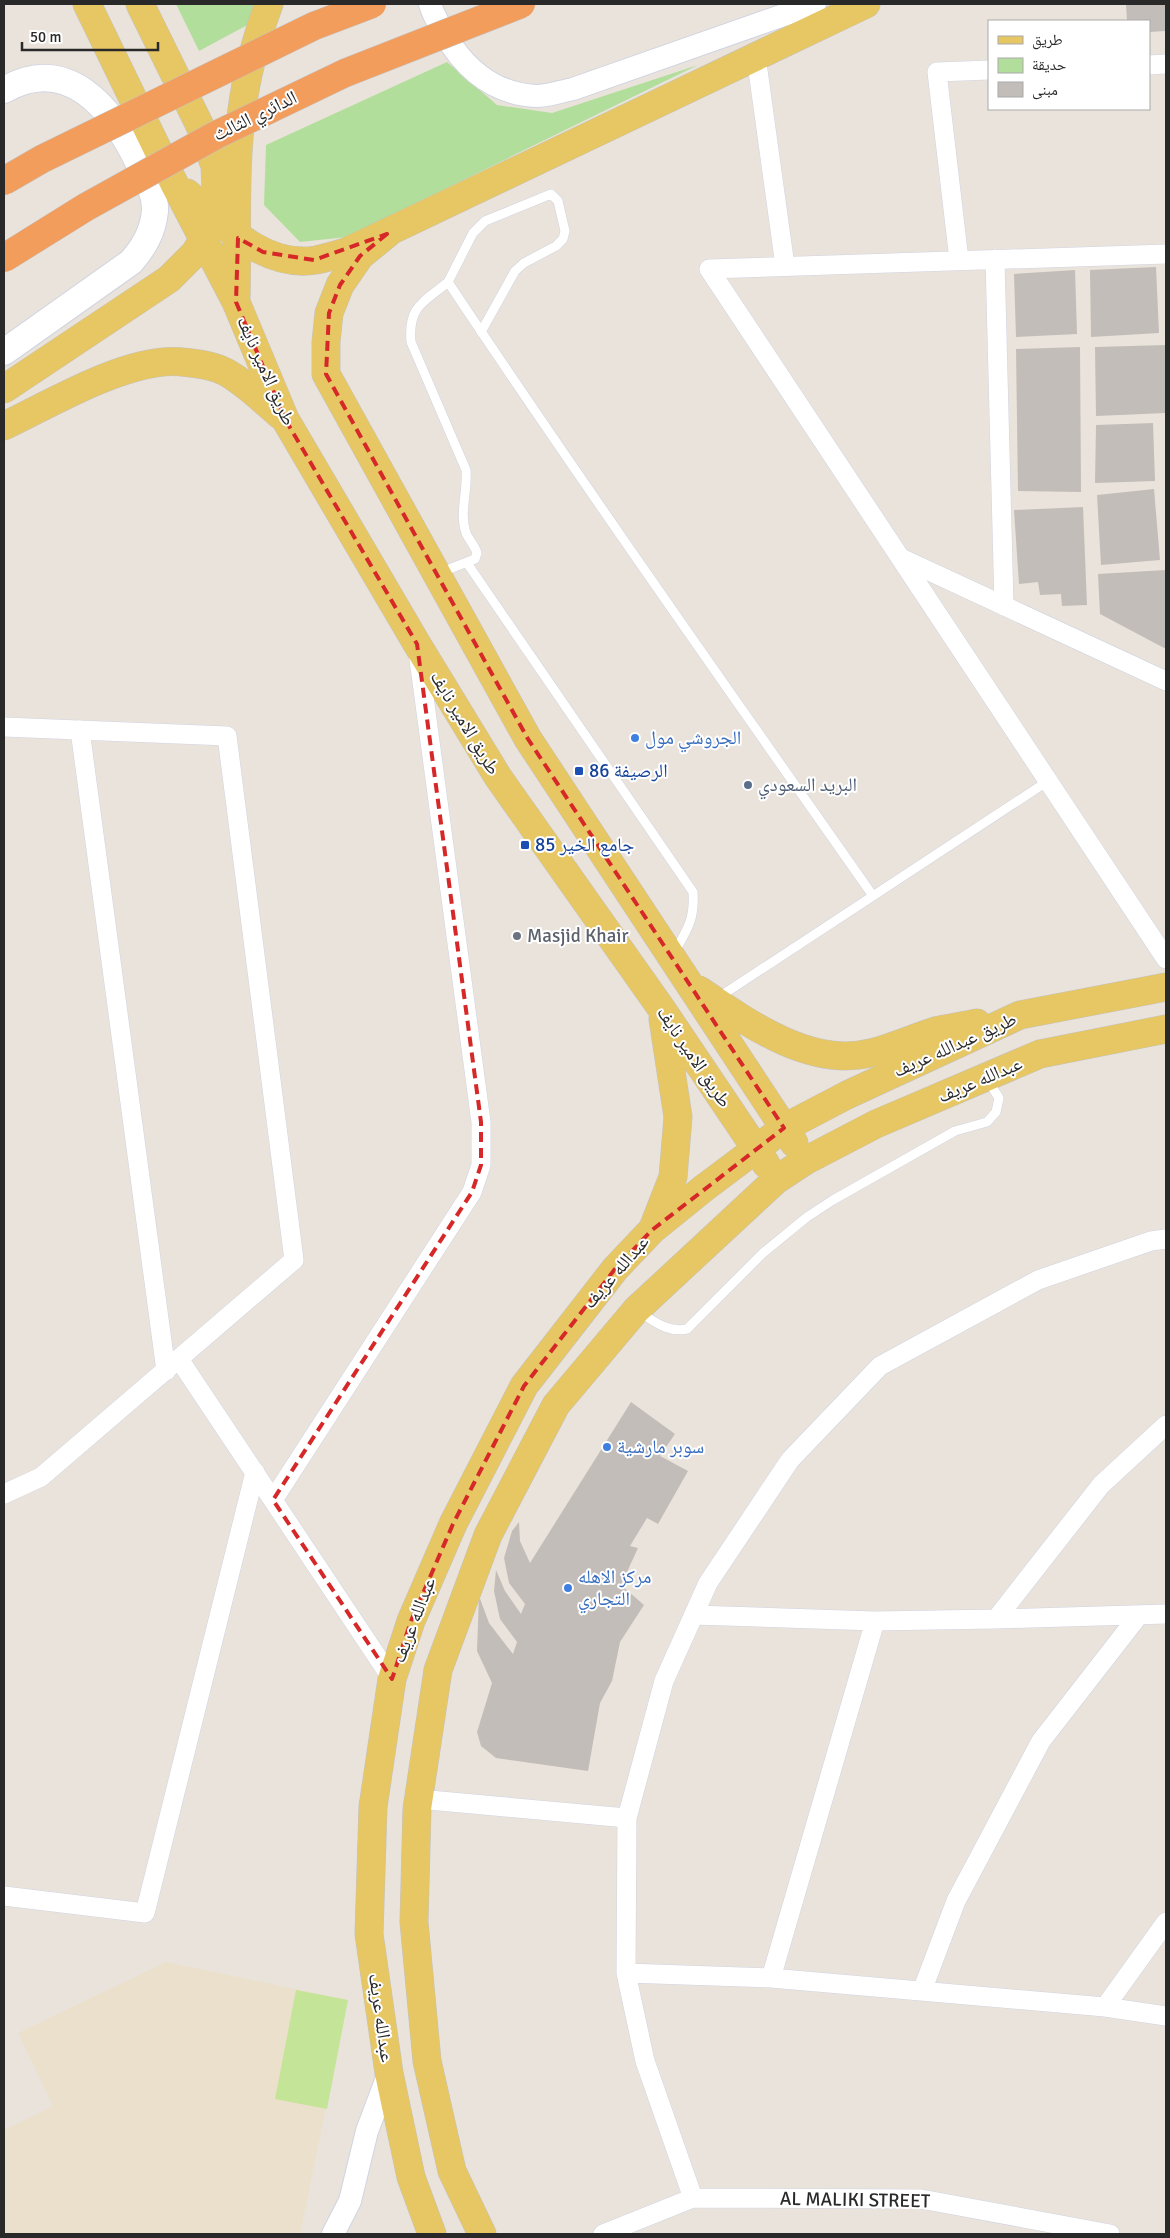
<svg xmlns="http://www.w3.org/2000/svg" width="1170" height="2238" font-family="Signika,'Noto Naskh Arabic',sans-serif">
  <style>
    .education { fill: #ebe0cb }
    .green { fill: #b2de9b }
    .pitch { fill: #c4e497 }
    .building { fill: #c2bdb8 }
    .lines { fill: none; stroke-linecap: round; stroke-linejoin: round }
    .service-casing { stroke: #d0d4e1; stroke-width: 10 }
    .minor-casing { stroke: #d0d4e1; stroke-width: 20 }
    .tertiary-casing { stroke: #d0d4e1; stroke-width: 24 }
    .secondary-casing { stroke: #d0d4e1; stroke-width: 28 }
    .primary-casing { stroke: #c3c3c3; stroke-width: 29 }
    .service { stroke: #fff; stroke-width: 9 }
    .minor { stroke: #fff; stroke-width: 19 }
    .tertiary { stroke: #fff; stroke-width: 22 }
    .secondary { stroke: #fff; stroke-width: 26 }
    .primary { stroke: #e7c763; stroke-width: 28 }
    .motorway-bridge-casing { stroke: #c3c3c3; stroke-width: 29; stroke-linecap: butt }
    .motorway-bridge { stroke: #f39d5d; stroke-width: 28 }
    .marked { fill: none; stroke: #d62828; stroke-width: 4; stroke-dasharray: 10 6; stroke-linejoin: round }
    .shop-dot { fill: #3f7fe0; stroke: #fff; stroke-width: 2 }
    .transit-dot { fill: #1a4fb4; stroke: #fff; stroke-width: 2 }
    .service-dot { fill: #5c6f8a; stroke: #fff; stroke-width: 2 }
    .worship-dot { fill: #6b7280; stroke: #fff; stroke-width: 2 }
    .labels { text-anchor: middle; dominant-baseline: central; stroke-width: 4; stroke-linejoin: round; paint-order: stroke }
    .street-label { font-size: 19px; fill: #292929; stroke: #fff }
    .shop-label { font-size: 19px; fill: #366cbe; stroke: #fff; text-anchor: start }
    .transit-label { font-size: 19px; fill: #164399; stroke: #fff; text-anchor: start }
    .service-label { font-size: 19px; fill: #4e5e75; stroke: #fff; text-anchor: start }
    .worship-label { font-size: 19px; fill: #5b616d; stroke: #fff; text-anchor: start }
  </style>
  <rect width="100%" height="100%" fill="#eae3db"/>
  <!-- education -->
  <path class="education" d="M166,1962L348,2000L300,2234H4V2130L53,2106L18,2033Z"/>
  <!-- green -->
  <path class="green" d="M176,4H255L251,23L199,51Z
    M447,62L497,105L552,113L698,65L347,237L300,242L264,205L266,145Z"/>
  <!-- pitch -->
  <path class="pitch" d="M296,1990L348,2000L327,2109L275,2099Z"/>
  <!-- building -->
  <path class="building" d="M1126,4H1166V31L1149,32V21H1127Z
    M1156,267L1159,333L1091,337L1090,270Z
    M1075,270L1077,334L1016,337L1014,274Z
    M1166,345V413L1096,416L1095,347Z
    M1080,347L1081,492L1018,491L1016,349Z
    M1153,423L1155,481L1095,483L1096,425Z
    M1154,489L1160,560L1101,565L1097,495Z
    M1083,507L1087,605L1062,606L1061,594L1040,595L1038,582L1019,584L1014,510Z
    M1166,570V649L1100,614L1098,574Z
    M631,1402L675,1434L660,1456L688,1471L658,1524L647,1518L630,1546L638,1548L621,1585L644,1605L620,1642L612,1681L600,1703L588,1771L496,1758L481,1746L477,1732L492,1683L477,1651L479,1596L489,1623L513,1654L517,1642L500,1619L494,1591L496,1570L505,1591L521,1614L525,1604L509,1583L504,1558L512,1531L519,1522L520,1541L530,1563Z"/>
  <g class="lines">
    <defs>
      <path id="service" d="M481,332L515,271L524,263L556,246L563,239L565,231L558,201L551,194L485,221L473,233L448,282C586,489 730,692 873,896
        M467,563L693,892C695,919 687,930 674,953
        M439,573L475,559L477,553C475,546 469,540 466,533C459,513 468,490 466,470L411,342C408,306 423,303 448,282
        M716,999L1048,781
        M639,1312C655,1322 668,1333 687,1329L763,1253L807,1217L833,1200L955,1131L987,1122L996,1112L999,1098L987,1079"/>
      <path id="minor" d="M756,56L785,266
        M1149,65L1166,64
        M1166,254L709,269L1166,959
        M995,259L1004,606
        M959,260L937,72L989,70
        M901,558L1166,681
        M4,727L227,736L294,1260L41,1477L4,1494
        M80,730L166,1371
        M179,1359L392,1679
        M273,1500L472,1192L481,1165V1122L418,652
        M694,1615L875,1621L996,1619L1101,1485L1166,1425
        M996,1619L1166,1614
        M418,1799L627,1818
        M4,1896L145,1913L255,1472
        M626,1973L771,1978L1105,2007L1166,2016
        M771,1978L875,1621
        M922,1991L956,1901L1041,1741L1139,1615
        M1105,2007L1166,1922
        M693,2198L645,2061L626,1973L627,1818L664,1681L708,1583L790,1460L880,1366L1038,1280L1151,1241L1166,1239
        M603,2234L693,2198L921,2199L1110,2234"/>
      <path id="tertiary" d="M430,4C433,15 439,24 445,35C465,69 494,94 536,96C548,96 562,91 573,89L815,4
        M333,2234L350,2201L367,2131L389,2073"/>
      <path id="secondary" d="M4,90C68,53 112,109 138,162C145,177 156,193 155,211C153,232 144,247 131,262L4,352"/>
      <path id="primary" d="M87,4L174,183L236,302L285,419L417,644L498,777L661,1008L766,1164
        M187,193C222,223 264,269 316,260C326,258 336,255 346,252L866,4
        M387,234L360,256L340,285L329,313L326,342V374L528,739L794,1143
        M236,299C238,232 233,162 244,96C249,64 258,34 269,4
        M4,389L169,279L195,253L204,238L213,215L216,191L215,166L201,128L140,4
        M4,426C50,404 112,367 163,362C175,360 204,364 216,368C235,373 265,402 280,415
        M699,990C746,1022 810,1068 870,1053C892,1048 913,1038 935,1031C949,1028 963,1026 977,1023
        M653,1228L673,1177L678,1117L663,1019
        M432,2234L411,2177L389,2073L369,1934L373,1807L392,1679L411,1621L453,1524L524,1386L615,1269L652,1230L704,1188L784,1128L847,1095L1020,1015L1166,987
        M482,2234L452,2171L427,2061L414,1922L417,1809L438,1670L488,1535L556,1405L636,1310L776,1180L805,1161L876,1124L1040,1054L1166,1029"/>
    </defs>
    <!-- service casing -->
    <use href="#service" class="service-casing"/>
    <!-- minor casing -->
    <use href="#minor" class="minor-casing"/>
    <!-- tertiary casing -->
    <use href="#tertiary" class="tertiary-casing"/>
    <!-- secondary casing -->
    <use href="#secondary" class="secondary-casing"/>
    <!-- primary casing -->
    <use href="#primary" class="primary-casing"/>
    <!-- service -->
    <use href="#service" class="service"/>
    <!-- minor -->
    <use href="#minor" class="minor"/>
    <!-- tertiary -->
    <use href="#tertiary" class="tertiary"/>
    <!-- secondary -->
    <use href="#secondary" class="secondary"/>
    <!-- primary -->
    <use href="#primary" class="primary"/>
    <defs>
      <path id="motorway-bridge" d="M4,181L42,159L314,26L372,4
        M4,258L86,207L216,135L345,73L521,4"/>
    </defs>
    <!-- motorway-bridge casing -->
    <use href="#motorway-bridge" class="motorway-bridge-casing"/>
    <!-- motorway-bridge -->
    <use href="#motorway-bridge" class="motorway-bridge"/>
  </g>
  <!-- marked area -->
  <path class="marked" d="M387,234L360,256L340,285L329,313L326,374L528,739L784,1128L652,1230L615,1269L524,1386L453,1524L411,1621L392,1679L273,1500L472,1192L481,1165V1122L417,644L285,419L236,302L238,238L263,252L314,260Z"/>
  <!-- markers -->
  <g class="shop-dot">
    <circle cx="635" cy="738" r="5"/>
    <circle cx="607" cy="1447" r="5"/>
    <circle cx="568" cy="1588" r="5"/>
  </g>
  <g class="transit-dot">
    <rect x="574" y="766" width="10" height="10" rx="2.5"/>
    <rect x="520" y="840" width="10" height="10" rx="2.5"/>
  </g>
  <circle class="service-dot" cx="748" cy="785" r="5"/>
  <circle class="worship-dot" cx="517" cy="936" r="5"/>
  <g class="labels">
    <!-- street labels -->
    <g class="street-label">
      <text transform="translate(255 116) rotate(-26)">الدائري الثالث</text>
      <text transform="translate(266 371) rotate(66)">طريق الامير نايف</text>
      <text transform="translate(465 723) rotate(59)">طريق الامير نايف</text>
      <text transform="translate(955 1045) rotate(-24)">طريق عبدالله عريف</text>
      <text transform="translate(694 1057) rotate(56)">طريق الامير نايف</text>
      <text transform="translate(980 1080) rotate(-23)">عبدالله عريف</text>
      <text transform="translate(616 1272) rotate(-49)">عبدالله عريف</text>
      <text transform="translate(414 1620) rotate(-69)">عبدالله عريف</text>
      <text transform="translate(381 2018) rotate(82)">عبدالله عريف</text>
      <text transform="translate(855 2200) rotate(1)">AL MALIKI STREET</text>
    </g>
    <!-- shop labels -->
    <g class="shop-label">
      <text x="645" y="738">الجروشي مول</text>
      <text x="617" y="1447">سوبر مارشية</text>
      <text x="578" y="1577">مركز الاهله<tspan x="578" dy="22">التجاري</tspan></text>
    </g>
    <!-- transit labels -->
    <g class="transit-label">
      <text x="589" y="771">الرصيفة 86</text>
      <text x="535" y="845">جامع الخير 85</text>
    </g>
    <!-- service labels -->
    <g class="service-label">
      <text x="758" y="785">البريد السعودي</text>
    </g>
    <!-- worship labels -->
    <g class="worship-label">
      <text x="527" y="936">Masjid Khair</text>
    </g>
  </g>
  <!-- border -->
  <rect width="1170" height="2238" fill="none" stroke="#292929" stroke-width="10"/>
  <!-- legend -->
  <rect x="988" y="20" width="162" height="90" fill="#ffffff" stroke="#a9a9a9"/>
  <rect x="998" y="36" width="25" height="8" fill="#e7c763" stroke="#a9a9a9"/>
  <text x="1032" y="45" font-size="15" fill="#292929">طريق</text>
  <rect x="998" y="58" width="25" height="15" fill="#b2de9b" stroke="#a9a9a9"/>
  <text x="1032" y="70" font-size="15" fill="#292929">حديقة</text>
  <rect x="998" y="82" width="25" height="15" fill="#c2bdb8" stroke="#a9a9a9"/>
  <text x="1032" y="95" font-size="15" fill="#292929">مبنى</text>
  <!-- scale -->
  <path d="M22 42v8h136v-8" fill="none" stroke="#292929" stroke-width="2.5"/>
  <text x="30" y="42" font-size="15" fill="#292929" stroke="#ffffff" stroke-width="4" paint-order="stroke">50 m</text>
</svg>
